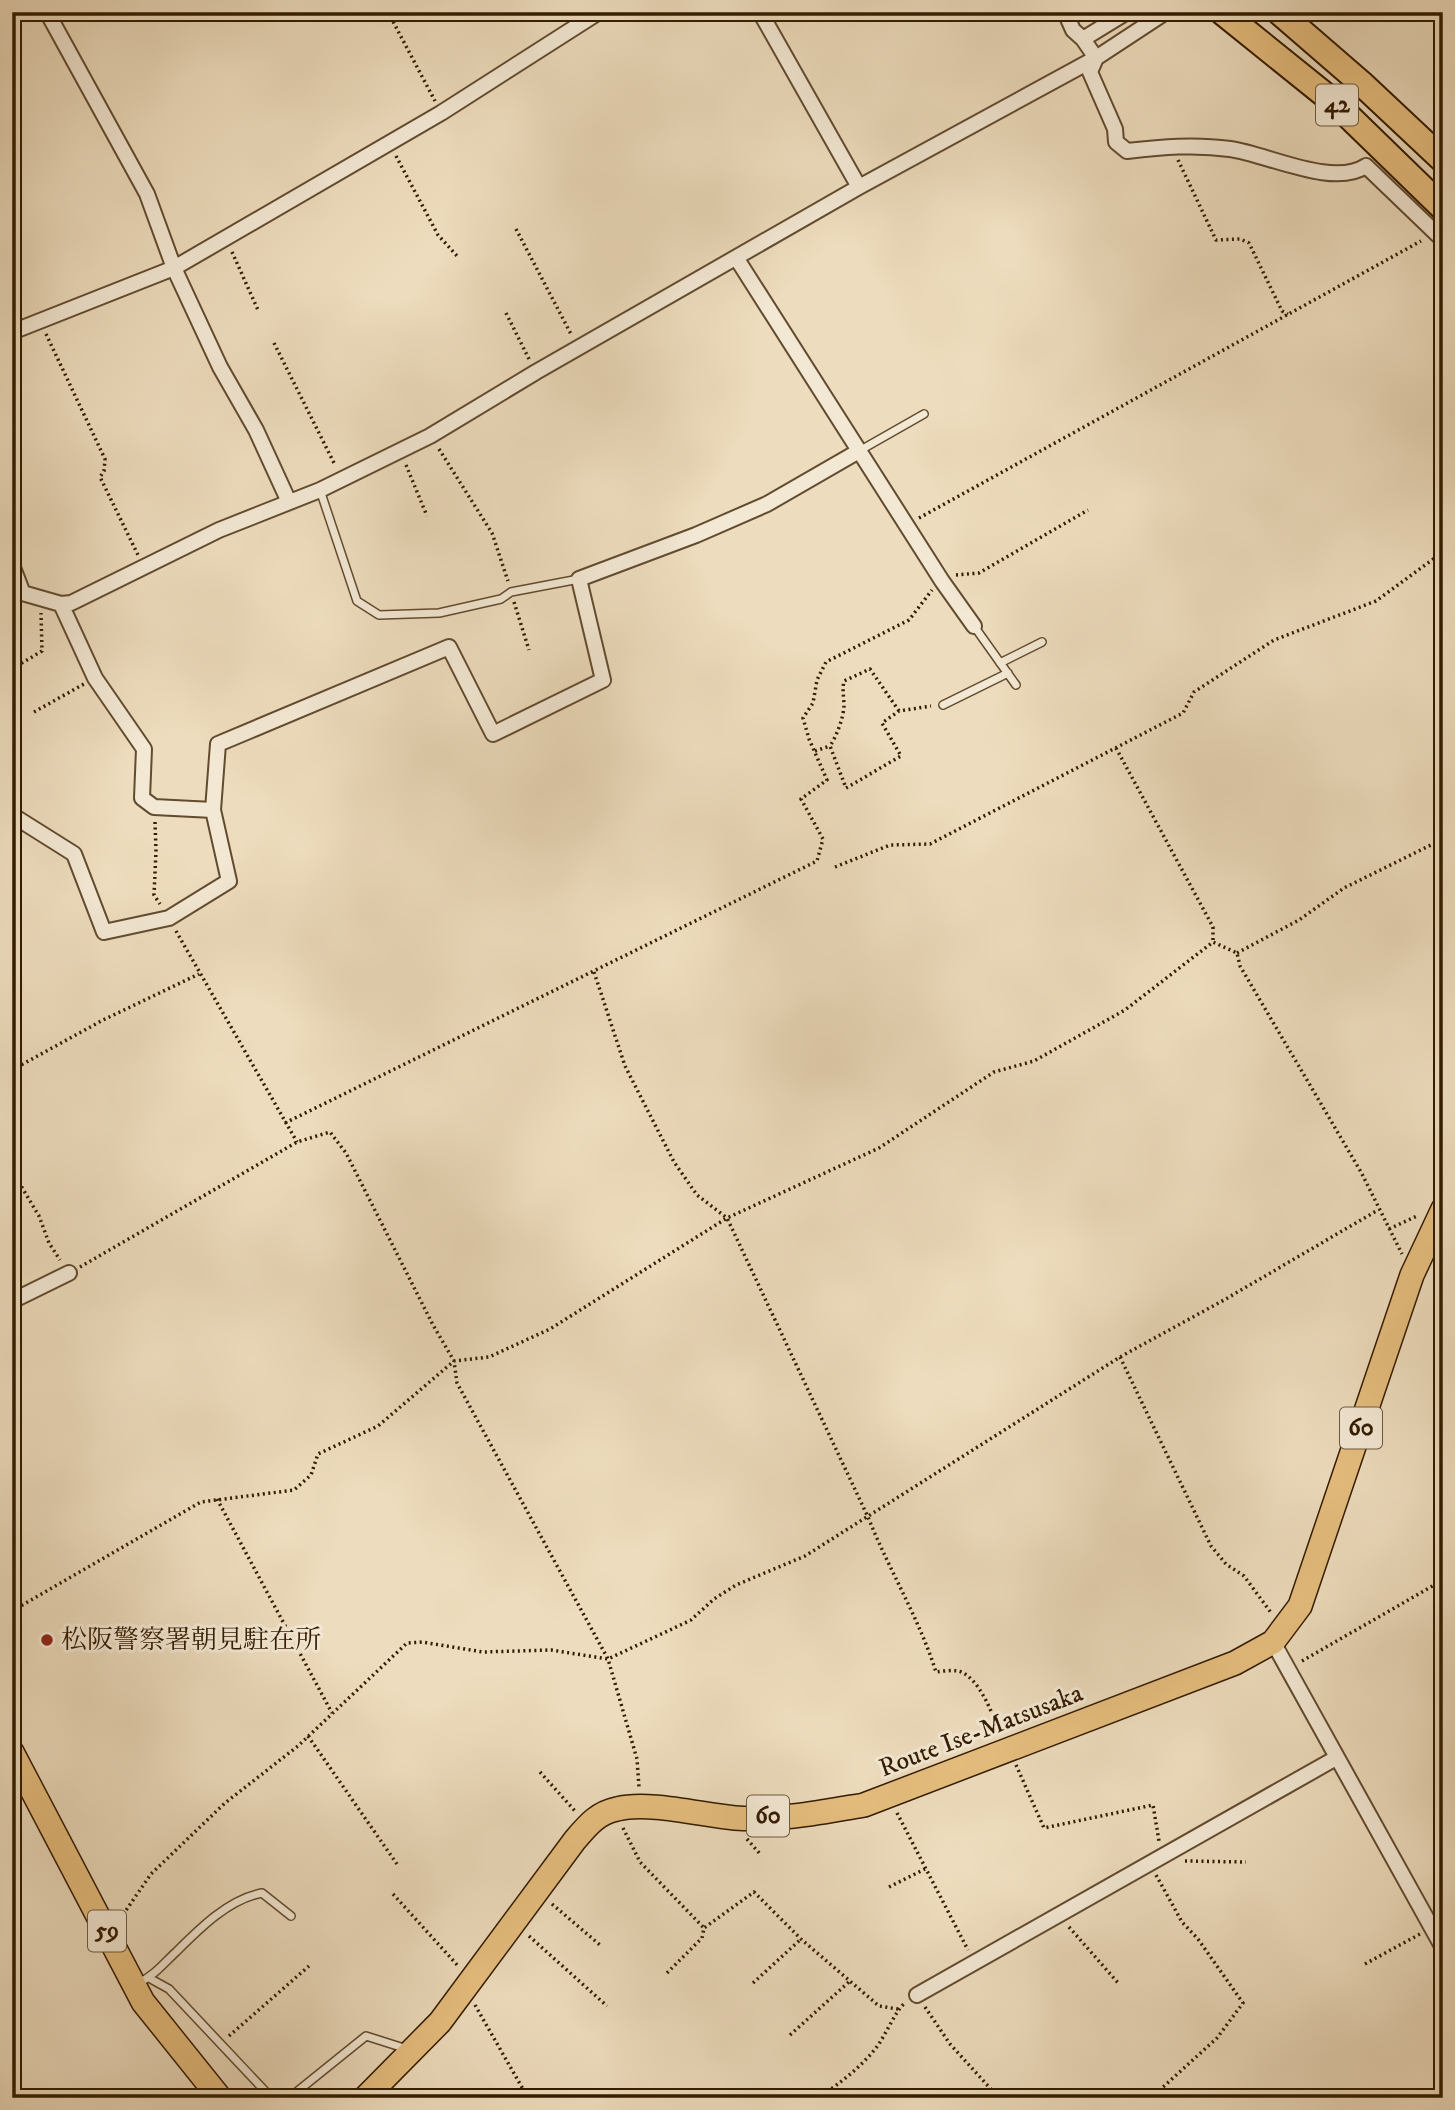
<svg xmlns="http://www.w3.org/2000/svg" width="1455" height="2110" font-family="'IM FELL DW Pica','Noto Serif JP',serif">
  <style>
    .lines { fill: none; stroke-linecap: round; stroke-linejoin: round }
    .service-casing { stroke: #624b2f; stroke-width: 10 }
    .minor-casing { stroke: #624b2f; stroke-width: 18 }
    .primary-casing { stroke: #331b00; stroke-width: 26 }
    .trunk-casing { stroke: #331b00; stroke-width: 28 }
    .path { stroke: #331b00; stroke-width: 3.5; stroke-dasharray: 2 3.5; stroke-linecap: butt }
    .service { stroke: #f3e8d4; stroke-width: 7 }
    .minor { stroke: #f3e8d4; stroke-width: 14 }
    .primary { stroke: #e6be7e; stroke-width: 23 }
    .trunk { stroke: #e6be7e; stroke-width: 24 }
    .poi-dot { fill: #8f2418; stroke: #f3e8d4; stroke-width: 2.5 }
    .labels { text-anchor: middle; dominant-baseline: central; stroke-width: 6; stroke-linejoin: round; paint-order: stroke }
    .shield { fill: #f3e8d4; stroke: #6d5840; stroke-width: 2 }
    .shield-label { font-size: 24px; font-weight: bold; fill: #331b00 }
    .poi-label { font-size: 26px; fill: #331b00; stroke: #f3e8d4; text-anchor: start }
    .street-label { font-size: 26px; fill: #331b00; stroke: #f3e8d4 }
  </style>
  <rect width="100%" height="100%" fill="#eddcbd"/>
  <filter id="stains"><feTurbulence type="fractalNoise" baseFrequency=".00286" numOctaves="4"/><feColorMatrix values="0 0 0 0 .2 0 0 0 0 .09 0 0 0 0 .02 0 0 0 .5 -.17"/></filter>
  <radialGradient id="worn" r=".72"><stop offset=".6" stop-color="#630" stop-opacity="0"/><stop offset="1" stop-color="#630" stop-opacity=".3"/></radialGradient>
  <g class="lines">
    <defs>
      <path id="service" d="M859,451L924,414
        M320,490L357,601L379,615L439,613L501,599L511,592L579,579
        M974,626L1016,685
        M1000,663L1042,642
        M943,705L1008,673
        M149,1978L169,1989L265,2091L264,2097
        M138,1983C154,1976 164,1963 176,1952C200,1928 229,1899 262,1893L291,1916
        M289,2098L299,2090
        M306,2098L299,2090L366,2036L407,2049"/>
      <path id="minor" d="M47,12L147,194L174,268L220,367L256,430L289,502
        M760,12L859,187
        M1065,12L1073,30L1083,39
        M1127,12L1083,39L1096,58L1090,72L1115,129L1116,142L1127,151C1162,147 1195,144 1230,149C1267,154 1333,188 1366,166L1443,240
        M737,259L942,581L974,626
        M12,332L174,268L441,113L599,12
        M12,565L22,591
        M12,590L61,604L71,603L219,530L320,490L430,436L536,372L859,187L1096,58L1166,12
        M61,604L95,678L144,749L142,798L154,807L213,810
        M12,815L74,854L104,932L169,918L229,881L213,810L218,744L449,647L493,734L603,680L579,579L696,535L767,504L859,451
        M12,1301L69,1273
        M1273,1642L1443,1948
        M917,1995L1336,1758"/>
      <path id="primary" d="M12,1752L143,2002L220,2098
        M365,2098L440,2022L575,1840C587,1826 597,1813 617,1809C649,1801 701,1815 735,1818C778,1821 823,1812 864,1805L1235,1663L1273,1642L1300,1606L1412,1275L1443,1209"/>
      <path id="trunk" d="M1222,12L1335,103L1443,208
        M1279,12L1361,83L1443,160"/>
    </defs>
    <!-- service casing -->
    <use href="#service" class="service-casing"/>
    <!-- minor casing -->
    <use href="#minor" class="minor-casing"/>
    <!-- primary casing -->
    <use href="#primary" class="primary-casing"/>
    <!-- trunk casing -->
    <use href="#trunk" class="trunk-casing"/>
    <!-- path -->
    <path class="path" d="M388,12L435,101
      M396,156L438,235L458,257
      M1178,160L1216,240L1240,239L1249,243L1282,311L1288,314
      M516,229L572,336
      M232,252L258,310
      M506,313L530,361
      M46,334L105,459L104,471L100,477L138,555
      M274,343L335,465
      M439,449L492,533L508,581
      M406,465L427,516
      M919,518L1421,241
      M956,575L979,573L1088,510
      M514,602L529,650
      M12,669L42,651L41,613
      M899,711L870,669L844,681C842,690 844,697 844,706C843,719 837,735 830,746L846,788L901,756L882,723L899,711L931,706
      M34,712L84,684
      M1116,748L1213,927V942
      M815,751L830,746
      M155,822L156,851L154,895L160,904
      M835,867L890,845L930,844L1183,713L1194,692L1274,640L1376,601L1443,552
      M176,931L297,1142
      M1237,953L1299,920L1344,888L1443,839
      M594,972L625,1066L674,1162L697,1195L727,1218L868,1517C889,1570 919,1618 936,1672C943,1671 951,1670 958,1671C979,1676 993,1715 1000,1734
      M12,1070L103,1020L199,974
      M285,1123L817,861L823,839L801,799L827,780L809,739L803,718L813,703L817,680L826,662L909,620L932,590
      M12,1167L14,1174L39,1216L49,1243L60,1260
      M1389,1229L1417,1216
      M80,1267L297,1142L330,1132L346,1153L433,1325L454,1361L457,1383L608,1659L637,1759L639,1787
      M1120,1357L1211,1546L1226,1564L1244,1576L1272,1614
      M217,1499L332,1713
      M12,1611L201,1502L294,1490L311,1475L318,1454L378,1426L454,1361L489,1357L550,1329L727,1218L879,1148L994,1072L1034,1061L1125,1010L1213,942L1237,953L1240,966L1361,1172L1402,1254
      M1302,1661L1443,1580
      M308,1736L399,1867
      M1016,1765L1044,1828L1153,1805L1159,1841
      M540,1772L575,1811
      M897,1813L968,1950
      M623,1828L640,1862L704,1928
      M747,1839L761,1855
      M1185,1861L1246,1862
      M889,1887L925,1869
      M393,1894L459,1967
      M552,1904L600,1945
      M120,1919L151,1874L225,1803L298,1746L407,1643L422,1642L483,1652L551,1650L608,1659L691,1620L714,1599L736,1585L805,1556L1120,1357L1224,1300L1378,1210
      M1069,1927L1119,1984
      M529,1936L607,2006
      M1365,1964L1420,1934
      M667,1973L702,1938L704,1928L754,1892L801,1939L879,2006L898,2009
      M753,1983L801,1939
      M475,2005L528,2098
      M925,2007L950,2044L999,2098
      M790,2035L850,1981
      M229,2036L309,1966
      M818,2098C839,2084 860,2068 876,2048C886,2035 895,2011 905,2003
      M1151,2098L1217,2038L1243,2003L1198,1939L1182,1922L1156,1875"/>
    <!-- service -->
    <use href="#service" class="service"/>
    <!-- minor -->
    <use href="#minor" class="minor"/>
    <!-- primary -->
    <use href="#primary" class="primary"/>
    <!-- trunk -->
    <use href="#trunk" class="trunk"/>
  </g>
  <!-- markers -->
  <circle class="poi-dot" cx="47" cy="1640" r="7"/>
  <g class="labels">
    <!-- shield labels -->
    <g class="shield">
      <rect x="1316" y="84.5" width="42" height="41" rx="5"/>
      <rect x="1340" y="1407.5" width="42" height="41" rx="5"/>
      <rect x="747" y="1795.5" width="42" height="41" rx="5"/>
      <rect x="88" y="1910.5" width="38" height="41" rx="5"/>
    </g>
    <g class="shield-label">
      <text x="1337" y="105">42</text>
      <text x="1361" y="1428">60</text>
      <text x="768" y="1816">60</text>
      <text x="107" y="1931">59</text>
    </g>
    <!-- poi labels -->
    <g class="poi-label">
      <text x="61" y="1640">松阪警察署朝見駐在所</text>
    </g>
    <!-- street labels -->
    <g class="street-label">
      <text transform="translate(981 1731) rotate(-21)">Route Ise-Matsusaka</text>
    </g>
  </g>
  <!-- margin -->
  <rect width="1455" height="2110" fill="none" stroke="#eddcbd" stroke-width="42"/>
  <rect x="14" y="14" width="1427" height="2082" fill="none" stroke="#331b00" stroke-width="3.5"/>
  <rect x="21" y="21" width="1413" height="2068" fill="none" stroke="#331b00" stroke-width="2"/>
  <rect width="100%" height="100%" filter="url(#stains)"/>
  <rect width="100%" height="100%" fill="url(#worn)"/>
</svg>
